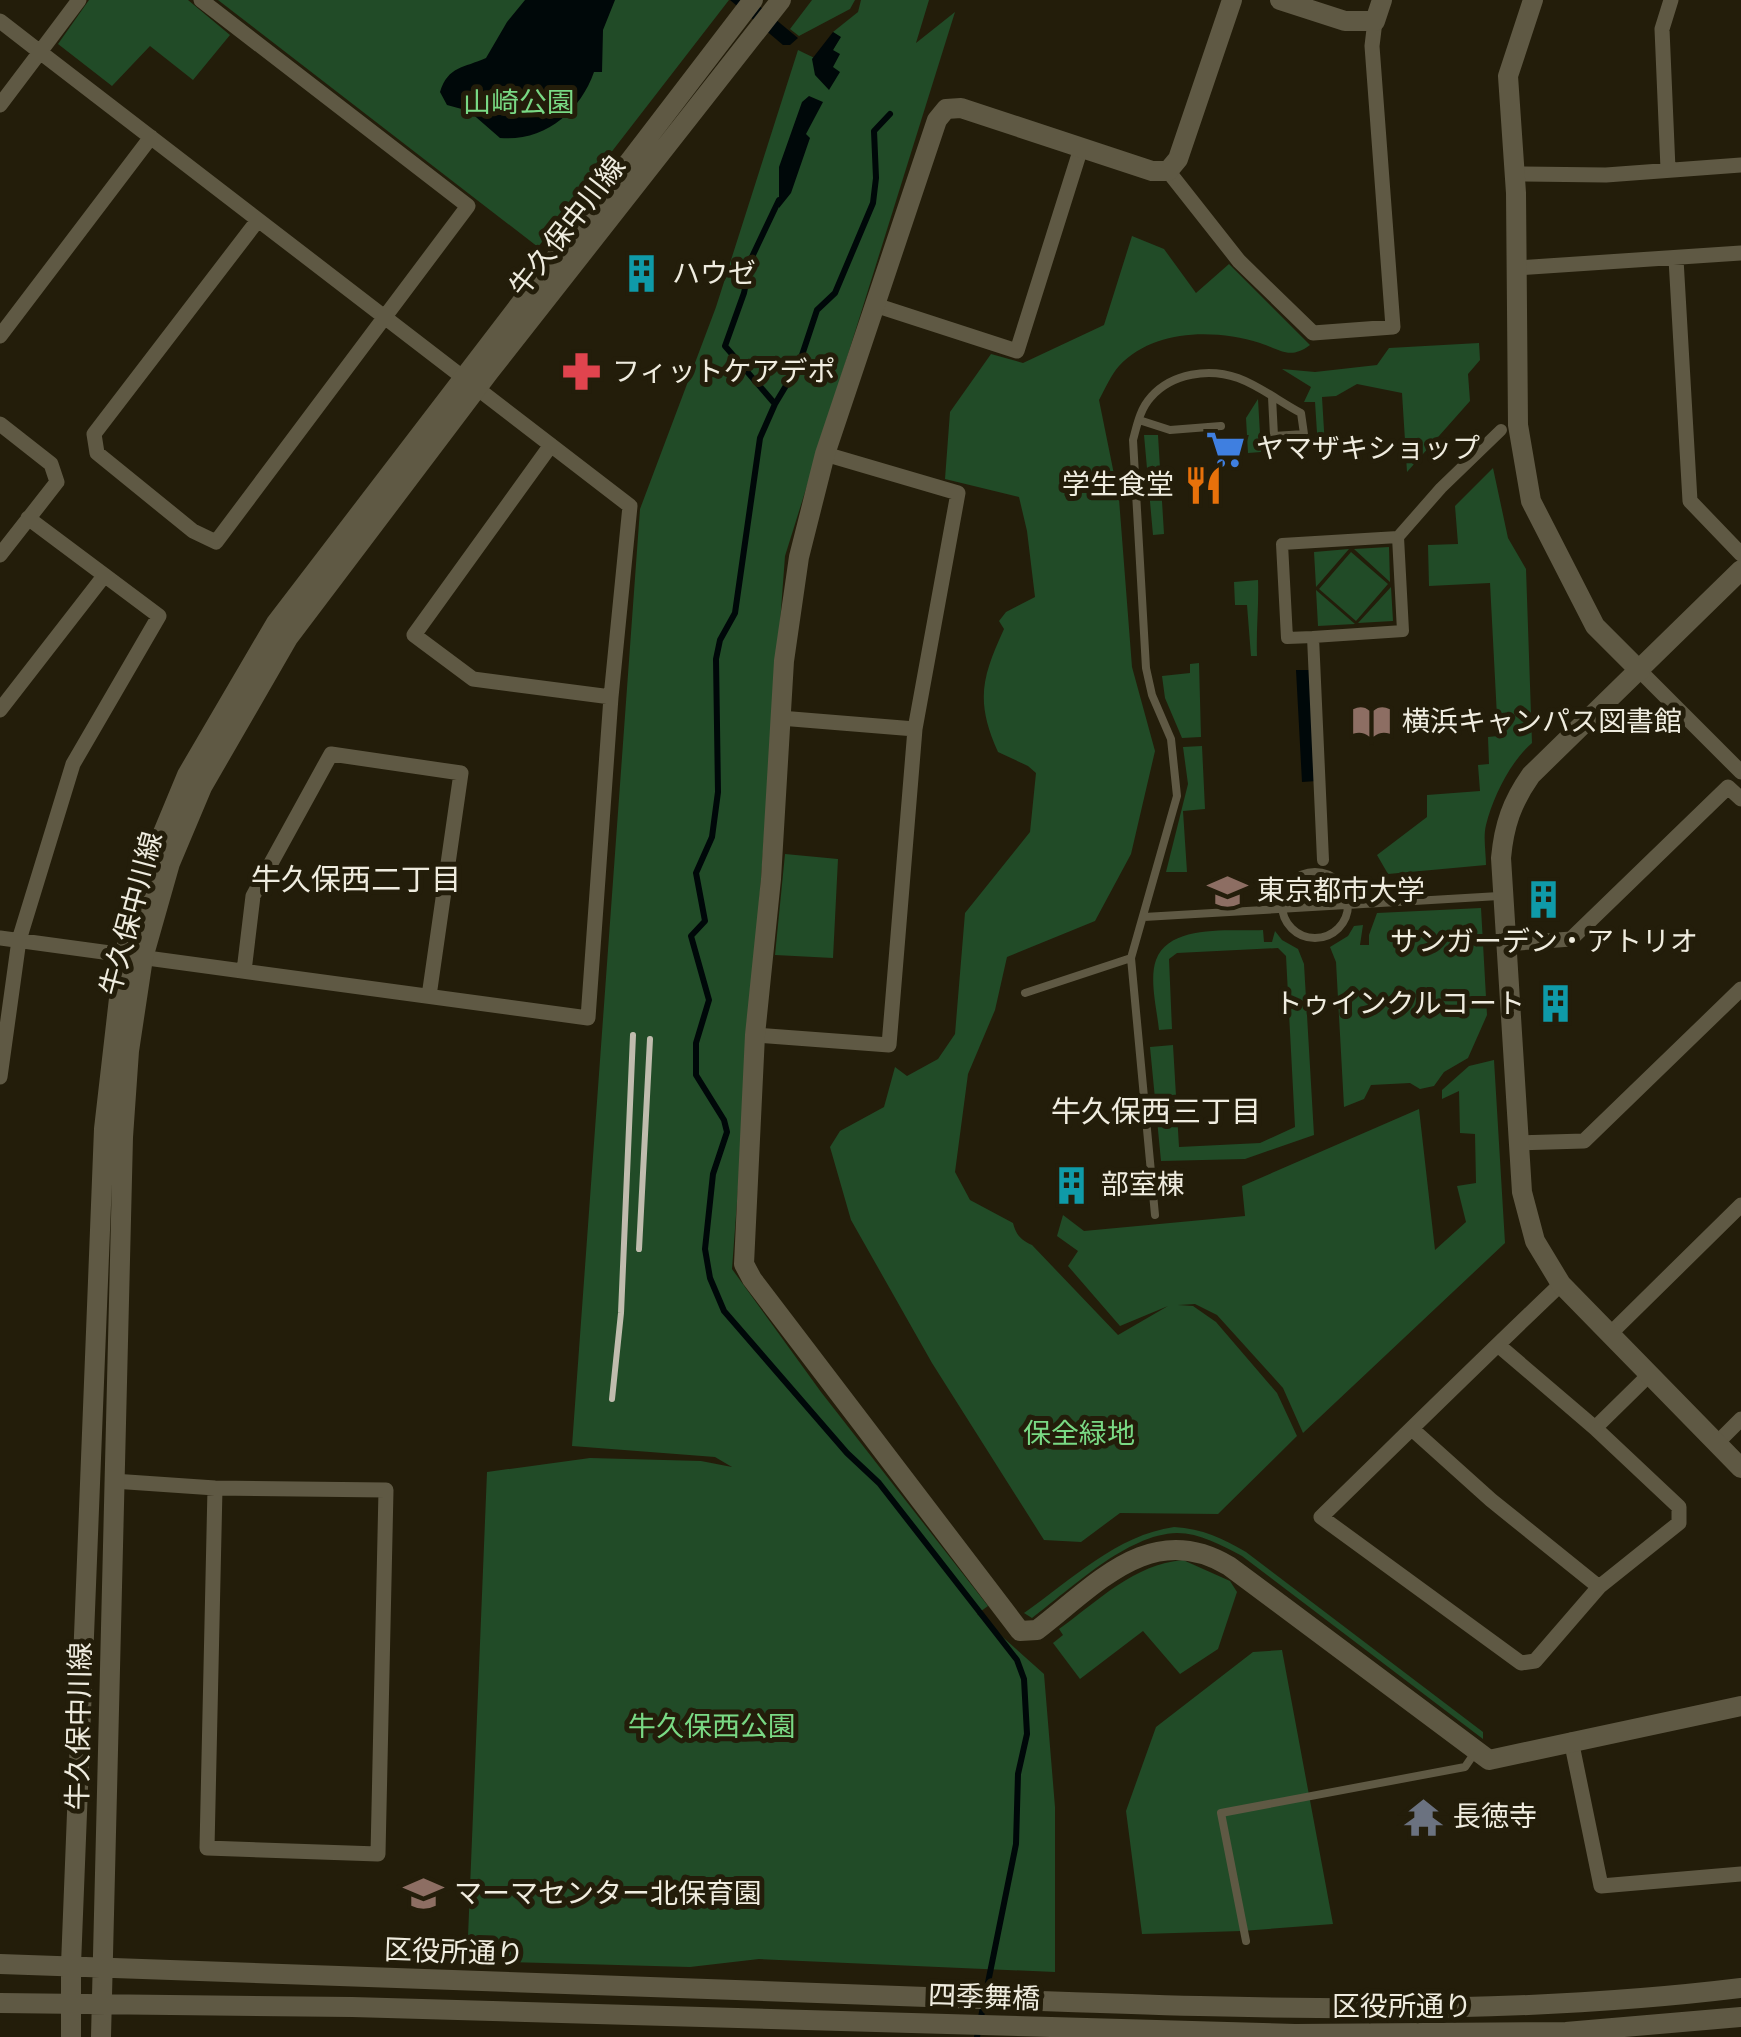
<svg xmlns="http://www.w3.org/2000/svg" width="1741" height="2037" font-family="'Sofia Sans Condensed','Noto Sans JP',sans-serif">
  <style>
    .green { fill: #214b27 }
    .water { fill: #000809 }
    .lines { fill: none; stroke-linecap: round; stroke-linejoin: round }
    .stream { stroke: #000809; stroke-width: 6 }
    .service { stroke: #5f5944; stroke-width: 8 }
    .pedestrian { stroke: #5f5944; stroke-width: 12 }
    .minor { stroke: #5f5944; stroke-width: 15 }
    .tertiary { stroke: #5f5944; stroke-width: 20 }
    .rail { stroke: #c0bcae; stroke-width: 6 }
    .labels { text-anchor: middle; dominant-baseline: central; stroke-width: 10; stroke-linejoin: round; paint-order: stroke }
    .park-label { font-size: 28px; fill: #79d984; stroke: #231d0a }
    .street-label { font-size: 28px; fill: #efecdf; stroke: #231d0a }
    .poi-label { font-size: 28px; fill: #efecdf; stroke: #231d0a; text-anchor: start }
    .neighbourhood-label { font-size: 30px; fill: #efecdf; stroke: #231d0a }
  </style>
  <rect width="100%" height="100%" fill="#231d0a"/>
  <!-- green -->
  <path class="green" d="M89,0H188L230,35L193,80L150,46L112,86L58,44Z
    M218,0H729L538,247Z
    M812,0H855L850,9L799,36L790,29Z
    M861,0H929L916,43L955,12L785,556L732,1269L821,1392L988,1606L977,1614L1044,1674L1055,1807V1972L759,1959L690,1967L467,1961L487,1472L590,1458L701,1461L732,1467L715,1457L572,1446L640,509L716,307L798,50L833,67V50L840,37L833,32L858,12Z
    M1132,236L1164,249L1196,293L1229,264L1310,345C1290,360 1281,350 1260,343C1214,329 1154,329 1119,366C1111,375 1105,389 1099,400L1119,499L1132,667L1155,751L1131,854L1095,921L1007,957L995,1010L968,1074L955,1172L970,1200L1013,1223C1016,1235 1021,1240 1032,1245L1118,1335L1168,1306L1120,1326L1068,1266L1078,1251L1057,1236L1063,1215L1084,1231L1245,1216L1242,1186L1419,1109L1435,1250L1466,1222L1457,1186L1476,1183L1475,1134L1460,1133L1459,1091L1442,1099V1090L1469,1066L1494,1060L1505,1243L1303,1433L1283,1388L1217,1315L1195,1304L1178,1305L1193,1306L1216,1322L1277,1393L1297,1436L1218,1514L1120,1513L1081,1542L1044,1540L932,1363L851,1220L830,1147L840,1131L884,1107L895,1067L907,1076L938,1059L955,1034L965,913L1030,832L1036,773L1028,766L998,752C975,701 982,677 1004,629L999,621L1006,612L1035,597L1027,531L1019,497L945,479L950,412L991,354L1023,363L1104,325Z
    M1479,343L1480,360L1468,374L1470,401L1407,472L1402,393L1357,384L1336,396L1322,397L1325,447L1318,448L1315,402H1304L1311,387L1282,369L1315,372L1377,365L1389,348Z
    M1258,399L1261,452L1248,453L1246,418Z
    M1144,435H1158L1164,534L1153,535Z
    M1493,468L1508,538L1526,569L1532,743C1510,762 1493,797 1486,825C1483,837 1486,853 1486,865L1388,874L1377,855L1427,817V795L1480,791L1478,765L1489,764L1488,737L1498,736L1490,583L1429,586L1428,545L1458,544L1455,506Z
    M1389,547L1390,582L1354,549Z
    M1349,549L1316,587L1314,552Z
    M1351,552L1388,584L1356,621L1319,589Z
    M1258,580C1259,607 1256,629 1257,656H1251L1247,605H1235L1234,582Z
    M1391,587L1393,621L1358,623Z
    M1316,590L1355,624L1318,626Z
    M1199,663L1201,737L1182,738L1165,698L1162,676L1190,673V664Z
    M1202,746L1205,809L1183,811L1187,872H1166L1188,784L1183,747Z
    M785,854L838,859L833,958L775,955Z
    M1481,908L1487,1015L1468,1058L1444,1072L1434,1086L1420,1089L1410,1083L1371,1085L1364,1099L1344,1107L1336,962L1330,947L1348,936L1354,926L1363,925L1360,945H1369V935L1377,913Z
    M1263,930L1264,942H1272L1275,931L1282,940L1298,949L1304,964L1314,1135L1245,1159L1161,1161L1150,1047L1173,1045L1179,1147L1260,1143L1295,1127L1286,956L1278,948L1177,953L1169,959L1172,1029L1159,1030C1157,1010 1149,979 1156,960C1170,923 1232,932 1263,930Z
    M1174,1527C1203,1529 1222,1538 1246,1552L1483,1732V1739L1242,1556C1221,1545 1200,1533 1177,1533C1127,1534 1071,1589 1032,1618L1024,1613C1071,1580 1117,1535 1174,1527Z
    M1183,1560L1230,1581L1237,1592L1218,1649L1180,1674L1143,1631L1080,1679L1053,1643L1063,1635L1059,1629C1098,1601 1134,1564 1183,1560Z
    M1282,1650L1333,1924L1242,1931L1142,1934L1126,1811L1156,1727L1253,1652Z"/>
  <!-- water -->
  <path class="water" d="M525,0H615L603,30L602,72H594C580,112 544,142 500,138L469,111L447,105L440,92C448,66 464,68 486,58L507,22Z
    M730,0H752L798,38L790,45H783Z
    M833,32L841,37L833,50L840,54L833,67L840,72L829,90L815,75L812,59Z
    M809,96L823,102L806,134L810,138L791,193L779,208V167L802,102Z
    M1296,670H1310L1317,781L1302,782Z"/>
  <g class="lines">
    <!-- stream -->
    <path class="stream" d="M890,114L874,131L876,178L873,203L835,293L817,310L799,364L775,404L760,438L735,613L720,640L716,659L718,792L712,837L696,873L705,921L691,936L709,1000L696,1043V1075L724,1120L727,1132L713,1174L705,1249L710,1278L724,1311L847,1453L879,1483L1017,1660L1024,1679L1027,1734L1018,1774L1016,1844L977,2037
      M775,404L725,346L744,293L751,259L779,200"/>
    <!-- service -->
    <path class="service" d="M1139,420L1170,430L1221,426
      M1282 905a33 33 0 1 1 66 0a33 33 0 1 1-66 0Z
      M1144,917L1499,896
      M1025,993L1131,958
      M1155,1215L1131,958L1177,796L1171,739L1152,695L1146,668L1133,440C1137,425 1140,409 1151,397C1172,373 1209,368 1238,378C1260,386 1280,402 1301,413L1304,434L1274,436L1272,397
      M1246,1941L1221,1813L1465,1767L1476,1751"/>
    <!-- pedestrian -->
    <path class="pedestrian" d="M1313,637L1287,638L1282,544L1398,537
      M1323,860L1313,637L1403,631L1398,537L1441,488L1501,430"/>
    <!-- minor -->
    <path class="minor" d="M201,0L468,206L216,542L193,531L97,453L94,434L258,220
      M0,21L40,52L79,0
      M0,105L40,52L630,506L611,697L588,1018L0,938
      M1668,169L1662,29L1671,0
      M1168,171L1239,261L1313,333L1393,327L1372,46L1375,21
      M1515,174L1606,175L1741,165
      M1676,259L1690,501L1741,554
      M1517,268L1741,253
      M875,305L1017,351L1081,148
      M0,336L151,137
      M0,424L51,464L57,482L0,555
      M551,445L414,635L473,679L611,697
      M1640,671L1741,772
      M0,710L104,576
      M780,718L915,729
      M1505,944L1571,939L1728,787L1741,799
      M244,971L253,896L331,754L461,773L429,996
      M755,1035L889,1045L915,729L958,493L825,454
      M0,1077L19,940L73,764L159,616L28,518
      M1518,1143L1584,1141L1741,989
      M1610,1334L1741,1205
      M1498,1345L1595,1428L1679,1507V1523L1599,1587L1535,1661L1521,1663L1321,1517C1401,1439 1480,1361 1561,1284
      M1595,1428L1650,1374
      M1412,1429L1491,1500L1599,1587
      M1717,1443L1741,1419
      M113,1481L215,1488L386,1490L378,1854L207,1848L215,1488
      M1571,1740L1601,1886L1741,1874"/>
    <!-- tertiary -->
    <path class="tertiary" d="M1232,0L1178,159L1168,171H1152L961,108L946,109L937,120L825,454L799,557L784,661L771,879L755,1035L744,1264L752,1279L1020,1631L1037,1630C1096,1585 1151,1519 1229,1566L1489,1760L1741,1706
      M1280,0L1345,21H1375L1382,0
      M1533,0L1508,76L1516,193L1518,425L1531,501L1595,626L1640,671
      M1741,570L1531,775C1512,802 1504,825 1501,858L1522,1192L1535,1241L1561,1284L1741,1468
      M0,1964C318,1974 636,1987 954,1998C1217,2007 1480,2020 1741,1988
      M0,2003L352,2007L1295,2034L1566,2032L1741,2017
      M71,2037V1965L104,1129L124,955L155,852L187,775L276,623L753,0
      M101,2037L123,1137L129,1051L143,958L170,863L202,787L288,638L489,372L781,0"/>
    <!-- rail -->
    <path class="rail" d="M639,1249L650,1039
      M612,1399L621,1313L633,1035"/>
  </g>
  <!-- icons -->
  <defs>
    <symbol id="building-bare" viewBox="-9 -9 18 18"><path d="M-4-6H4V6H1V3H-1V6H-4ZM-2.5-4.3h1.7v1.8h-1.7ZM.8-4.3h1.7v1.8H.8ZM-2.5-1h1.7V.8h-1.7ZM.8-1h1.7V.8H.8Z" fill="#0f9aa8" stroke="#231d0a" stroke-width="2.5" paint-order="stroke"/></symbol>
    <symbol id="pharmacy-bare" viewBox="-9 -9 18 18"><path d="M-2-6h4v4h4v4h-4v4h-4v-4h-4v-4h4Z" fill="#e0444e" stroke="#231d0a" stroke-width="2.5" paint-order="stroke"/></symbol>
    <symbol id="supermarket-bare" viewBox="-9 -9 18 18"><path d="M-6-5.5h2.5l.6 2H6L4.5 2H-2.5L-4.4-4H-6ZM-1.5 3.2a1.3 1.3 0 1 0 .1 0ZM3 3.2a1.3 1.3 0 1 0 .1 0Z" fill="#3f7fe0" stroke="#231d0a" stroke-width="2.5" paint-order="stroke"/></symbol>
    <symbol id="restaurant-bare" viewBox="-9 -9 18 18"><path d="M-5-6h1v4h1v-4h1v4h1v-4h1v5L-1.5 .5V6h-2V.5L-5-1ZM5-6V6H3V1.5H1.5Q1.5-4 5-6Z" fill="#e8710a" stroke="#231d0a" stroke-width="2.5" paint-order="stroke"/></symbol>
    <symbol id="library-bare" viewBox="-9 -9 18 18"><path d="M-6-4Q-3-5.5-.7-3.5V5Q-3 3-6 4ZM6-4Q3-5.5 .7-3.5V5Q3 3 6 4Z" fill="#8d6e63" stroke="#231d0a" stroke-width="2.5" paint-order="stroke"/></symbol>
    <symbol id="university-bare" viewBox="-9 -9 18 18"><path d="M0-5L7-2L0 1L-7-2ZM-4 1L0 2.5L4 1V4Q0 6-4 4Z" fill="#8d6e63" stroke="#231d0a" stroke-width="2.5" paint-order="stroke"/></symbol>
    <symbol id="temple-bare" viewBox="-9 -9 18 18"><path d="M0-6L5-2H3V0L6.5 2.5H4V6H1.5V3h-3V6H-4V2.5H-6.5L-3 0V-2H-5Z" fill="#6b7280" stroke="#231d0a" stroke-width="2.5" paint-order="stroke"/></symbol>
    <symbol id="school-bare" viewBox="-9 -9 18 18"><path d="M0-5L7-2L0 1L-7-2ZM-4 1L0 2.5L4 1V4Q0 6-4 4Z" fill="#8d6e63" stroke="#231d0a" stroke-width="2.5" paint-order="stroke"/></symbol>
  </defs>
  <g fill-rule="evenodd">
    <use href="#building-bare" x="614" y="246" width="55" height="55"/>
    <use href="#pharmacy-bare" x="554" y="344" width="55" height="55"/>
    <use href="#supermarket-bare" x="1198" y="422" width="55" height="55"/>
    <use href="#restaurant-bare" x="1176" y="458" width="55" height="55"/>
    <use href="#library-bare" x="1344" y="694" width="55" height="55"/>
    <use href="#university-bare" x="1200" y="864" width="55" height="55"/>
    <use href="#building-bare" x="1516" y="872" width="55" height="55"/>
    <use href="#building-bare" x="1528" y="976" width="55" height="55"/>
    <use href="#building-bare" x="1044" y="1158" width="55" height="55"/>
    <use href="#temple-bare" x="1396" y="1790" width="55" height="55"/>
    <use href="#school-bare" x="396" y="1866" width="55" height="55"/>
  </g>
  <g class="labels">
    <!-- park labels -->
    <g class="park-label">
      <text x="519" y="103">山崎公園</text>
      <text x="1079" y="1434">保全緑地</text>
      <text x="712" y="1727">牛久保西公園</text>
    </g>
    <!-- street labels -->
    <g class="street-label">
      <text transform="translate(568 227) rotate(-52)">牛久保中川線</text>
      <text transform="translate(132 914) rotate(-75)">牛久保中川線</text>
      <text transform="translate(80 1726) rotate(-89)">牛久保中川線</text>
      <text transform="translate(454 1953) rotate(2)">区役所通り</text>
      <text transform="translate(984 1998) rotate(2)">四季舞橋</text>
      <text x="1402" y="2007">区役所通り</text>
    </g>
    <!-- poi labels -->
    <g class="poi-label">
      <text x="672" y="274">ハウゼ</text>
      <text x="612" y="372">フィットケアデポ</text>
      <text x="1256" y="449">ヤマザキショップ</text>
      <text x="1174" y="485" text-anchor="end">学生食堂</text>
      <text x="1402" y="722">横浜キャンパス図書館</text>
      <text x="1257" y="891">東京都市大学</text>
      <text x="1544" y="942" text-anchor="middle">サンガーデン・アトリオ</text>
      <text x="1525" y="1004" text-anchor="end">トゥインクルコート</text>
      <text x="1101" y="1185">部室棟</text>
      <text x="1453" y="1817">長徳寺</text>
      <text x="454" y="1894">マーマセンター北保育園</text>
    </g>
    <!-- neighbourhood labels -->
    <g class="neighbourhood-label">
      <text x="356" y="881">牛久保西二丁目</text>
      <text x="1156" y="1113">牛久保西三丁目</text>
    </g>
  </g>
</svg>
